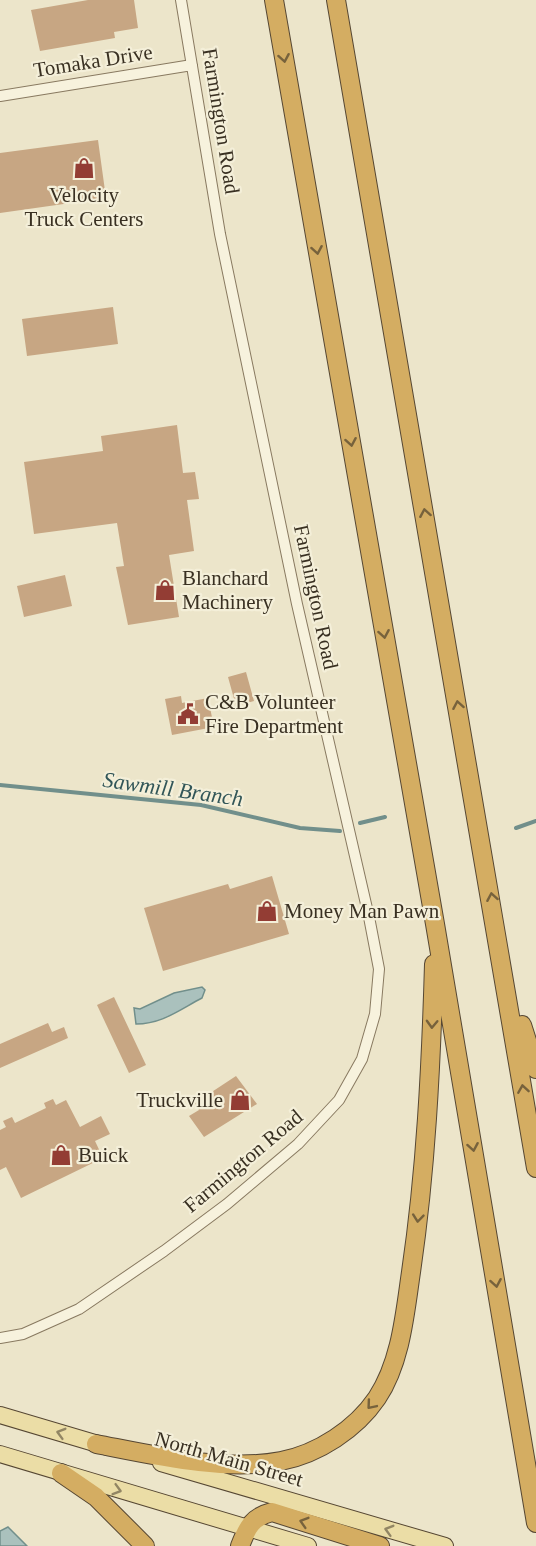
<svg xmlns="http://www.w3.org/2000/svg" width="536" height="1546" font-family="'Times New Roman',serif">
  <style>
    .water { fill: #aac1bd; stroke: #718f8b; stroke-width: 1.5 }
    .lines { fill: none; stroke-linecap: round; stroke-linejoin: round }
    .stream { stroke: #718f8b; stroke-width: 4 }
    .building { fill: #c7a683 }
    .street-casing { stroke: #887960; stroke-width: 12 }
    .primary-casing { stroke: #564733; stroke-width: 18 }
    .highway-casing { stroke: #564733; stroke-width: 20 }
    .street { stroke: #f7f2dd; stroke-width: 10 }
    .primary { stroke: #ebdda6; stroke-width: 16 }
    .highway { stroke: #d4ad62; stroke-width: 18 }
    .oneway { stroke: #77623c }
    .oneway2 { stroke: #928664 }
    .labels { text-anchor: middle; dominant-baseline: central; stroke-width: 4.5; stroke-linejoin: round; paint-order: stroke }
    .street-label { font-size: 21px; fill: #393022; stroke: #f4efd9 }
    .poi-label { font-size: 21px; fill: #393022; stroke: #f4efd9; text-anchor: start }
    .water-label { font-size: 22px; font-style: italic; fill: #325658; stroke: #f4efd9 }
  </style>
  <rect width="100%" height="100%" fill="#ece5ca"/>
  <!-- water -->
  <path class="water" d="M202,987L205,990L202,998C179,1010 162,1024 136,1024L134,1008L140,1009L174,993Z
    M8,1527L27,1546H0V1531Z"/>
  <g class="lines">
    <!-- stream -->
    <path class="stream" d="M0,785L201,805L300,828L340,831
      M360,823L385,817
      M516,828L536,821"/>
  </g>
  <!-- building -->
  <path class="building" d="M88,0H134L138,28L114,32L115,38L40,51L31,10Z
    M98,140L106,198L0,213V153Z
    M113,307L118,344L27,356L22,319Z
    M177,425L183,473L195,472L199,499L187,500L194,551L169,555L179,617L128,625L116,567L124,566L117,523L34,534L24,462L103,451L101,436Z
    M65,575L72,606L24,617L17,586Z
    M246,672L254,701L236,706L228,677Z
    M181,696L182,703L208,698L214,727L172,735L165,699Z
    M272,876L289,934L163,971L144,908L228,884L230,889Z
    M114,997L146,1065L129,1073L97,1005Z
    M48,1023L52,1032L64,1027L68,1038L0,1068V1044Z
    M236,1076L257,1104L204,1137L189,1116L199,1110L195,1103Z
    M53,1099L56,1105L66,1100L80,1127L101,1116L110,1134L95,1141L103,1158L21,1198L6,1167L0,1170V1130L6,1127L3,1121L12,1117L15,1123L46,1108L44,1103Z"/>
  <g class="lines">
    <defs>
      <path id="street" d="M0,96L192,65
        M0,1338L23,1334L79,1309L164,1251L227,1204L298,1144L339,1100L362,1059L375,1014L379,969L369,917L297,604L220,234L181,0"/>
      <path id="primary" d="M0,1415L108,1447
        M0,1454L308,1546
        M161,1463L445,1546"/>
      <path id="highway" d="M274,0L435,924L536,1523
        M336,0L536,1168
        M522,1025L536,1069
        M96,1444C153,1455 224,1472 281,1461C318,1454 356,1429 377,1398C401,1362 405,1313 411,1272C426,1170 431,1067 434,964
        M61,1473L96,1497L145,1546
        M240,1546C247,1528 252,1517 272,1512L380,1546"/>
    </defs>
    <!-- street casing -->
    <use href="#street" class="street-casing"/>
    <!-- primary casing -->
    <use href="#primary" class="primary-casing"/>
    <!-- highway casing -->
    <use href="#highway" class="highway-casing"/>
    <!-- street -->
    <use href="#street" class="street"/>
    <!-- primary -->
    <use href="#primary" class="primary"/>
    <!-- highway -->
    <use href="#highway" class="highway"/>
  </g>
  <!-- one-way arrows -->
  <defs><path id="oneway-chevron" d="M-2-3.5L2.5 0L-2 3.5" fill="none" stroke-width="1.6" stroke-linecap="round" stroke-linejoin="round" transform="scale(1.5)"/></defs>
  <g class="oneway">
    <use href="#oneway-chevron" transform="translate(284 58) rotate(80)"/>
    <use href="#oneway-chevron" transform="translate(317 250) rotate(80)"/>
    <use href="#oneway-chevron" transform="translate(351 442) rotate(80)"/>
    <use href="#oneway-chevron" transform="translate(425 513) rotate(-100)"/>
    <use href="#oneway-chevron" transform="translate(384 634) rotate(80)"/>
    <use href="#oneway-chevron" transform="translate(458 705) rotate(-100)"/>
    <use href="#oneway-chevron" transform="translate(492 897) rotate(-100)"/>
    <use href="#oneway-chevron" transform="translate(432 1024) rotate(92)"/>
    <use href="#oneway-chevron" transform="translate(523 1089) rotate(-99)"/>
    <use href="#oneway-chevron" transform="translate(473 1147) rotate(80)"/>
    <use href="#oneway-chevron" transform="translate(418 1218) rotate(96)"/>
    <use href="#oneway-chevron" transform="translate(496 1283) rotate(80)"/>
    <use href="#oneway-chevron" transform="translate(371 1405) rotate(130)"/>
    <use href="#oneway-chevron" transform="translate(304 1522) rotate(-163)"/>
  </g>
  <g class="oneway2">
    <use href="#oneway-chevron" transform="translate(61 1433) rotate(-164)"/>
    <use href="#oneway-chevron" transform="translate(117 1490) rotate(16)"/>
    <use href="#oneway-chevron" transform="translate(389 1530) rotate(-164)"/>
  </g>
  <!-- icons -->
  <defs>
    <symbol id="shop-bare" viewBox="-9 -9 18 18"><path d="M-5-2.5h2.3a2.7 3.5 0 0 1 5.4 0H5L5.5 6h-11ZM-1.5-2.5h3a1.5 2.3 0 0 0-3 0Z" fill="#933d34" stroke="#f4efd9" stroke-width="2.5" paint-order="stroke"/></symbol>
    <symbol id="civic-bare" viewBox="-9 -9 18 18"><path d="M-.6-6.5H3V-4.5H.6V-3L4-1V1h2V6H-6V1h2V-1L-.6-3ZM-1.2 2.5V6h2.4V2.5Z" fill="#933d34" stroke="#f4efd9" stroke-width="2.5" paint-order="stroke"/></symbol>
  </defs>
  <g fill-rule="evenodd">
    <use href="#shop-bare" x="69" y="153" width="30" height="30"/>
    <use href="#shop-bare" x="150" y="575" width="30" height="30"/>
    <use href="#civic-bare" x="173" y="699" width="30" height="30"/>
    <use href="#shop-bare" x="252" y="896" width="30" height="30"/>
    <use href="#shop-bare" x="225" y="1085" width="30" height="30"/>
    <use href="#shop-bare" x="46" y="1140" width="30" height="30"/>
  </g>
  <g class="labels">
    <!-- street labels -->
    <g class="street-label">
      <text transform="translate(93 61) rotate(-9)">Tomaka Drive</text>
      <text transform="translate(221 121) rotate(81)">Farmington Road</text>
      <text transform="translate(316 597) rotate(78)">Farmington Road</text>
      <text transform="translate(243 1161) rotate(-40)">Farmington Road</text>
      <text transform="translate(229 1459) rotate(16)">North Main Street</text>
    </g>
    <!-- poi labels -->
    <g class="poi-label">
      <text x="84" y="195" text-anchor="middle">Velocity<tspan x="84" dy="24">Truck Centers</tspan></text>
      <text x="182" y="578">Blanchard<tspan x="182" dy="24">Machinery</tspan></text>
      <text x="205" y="702">C&amp;B Volunteer<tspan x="205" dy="24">Fire Department</tspan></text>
      <text x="284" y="911">Money Man Pawn</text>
      <text x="223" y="1100" text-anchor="end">Truckville</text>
      <text x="78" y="1155">Buick</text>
    </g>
    <!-- water labels -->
    <g class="water-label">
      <text transform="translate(173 789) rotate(8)">Sawmill Branch</text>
    </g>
  </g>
</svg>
